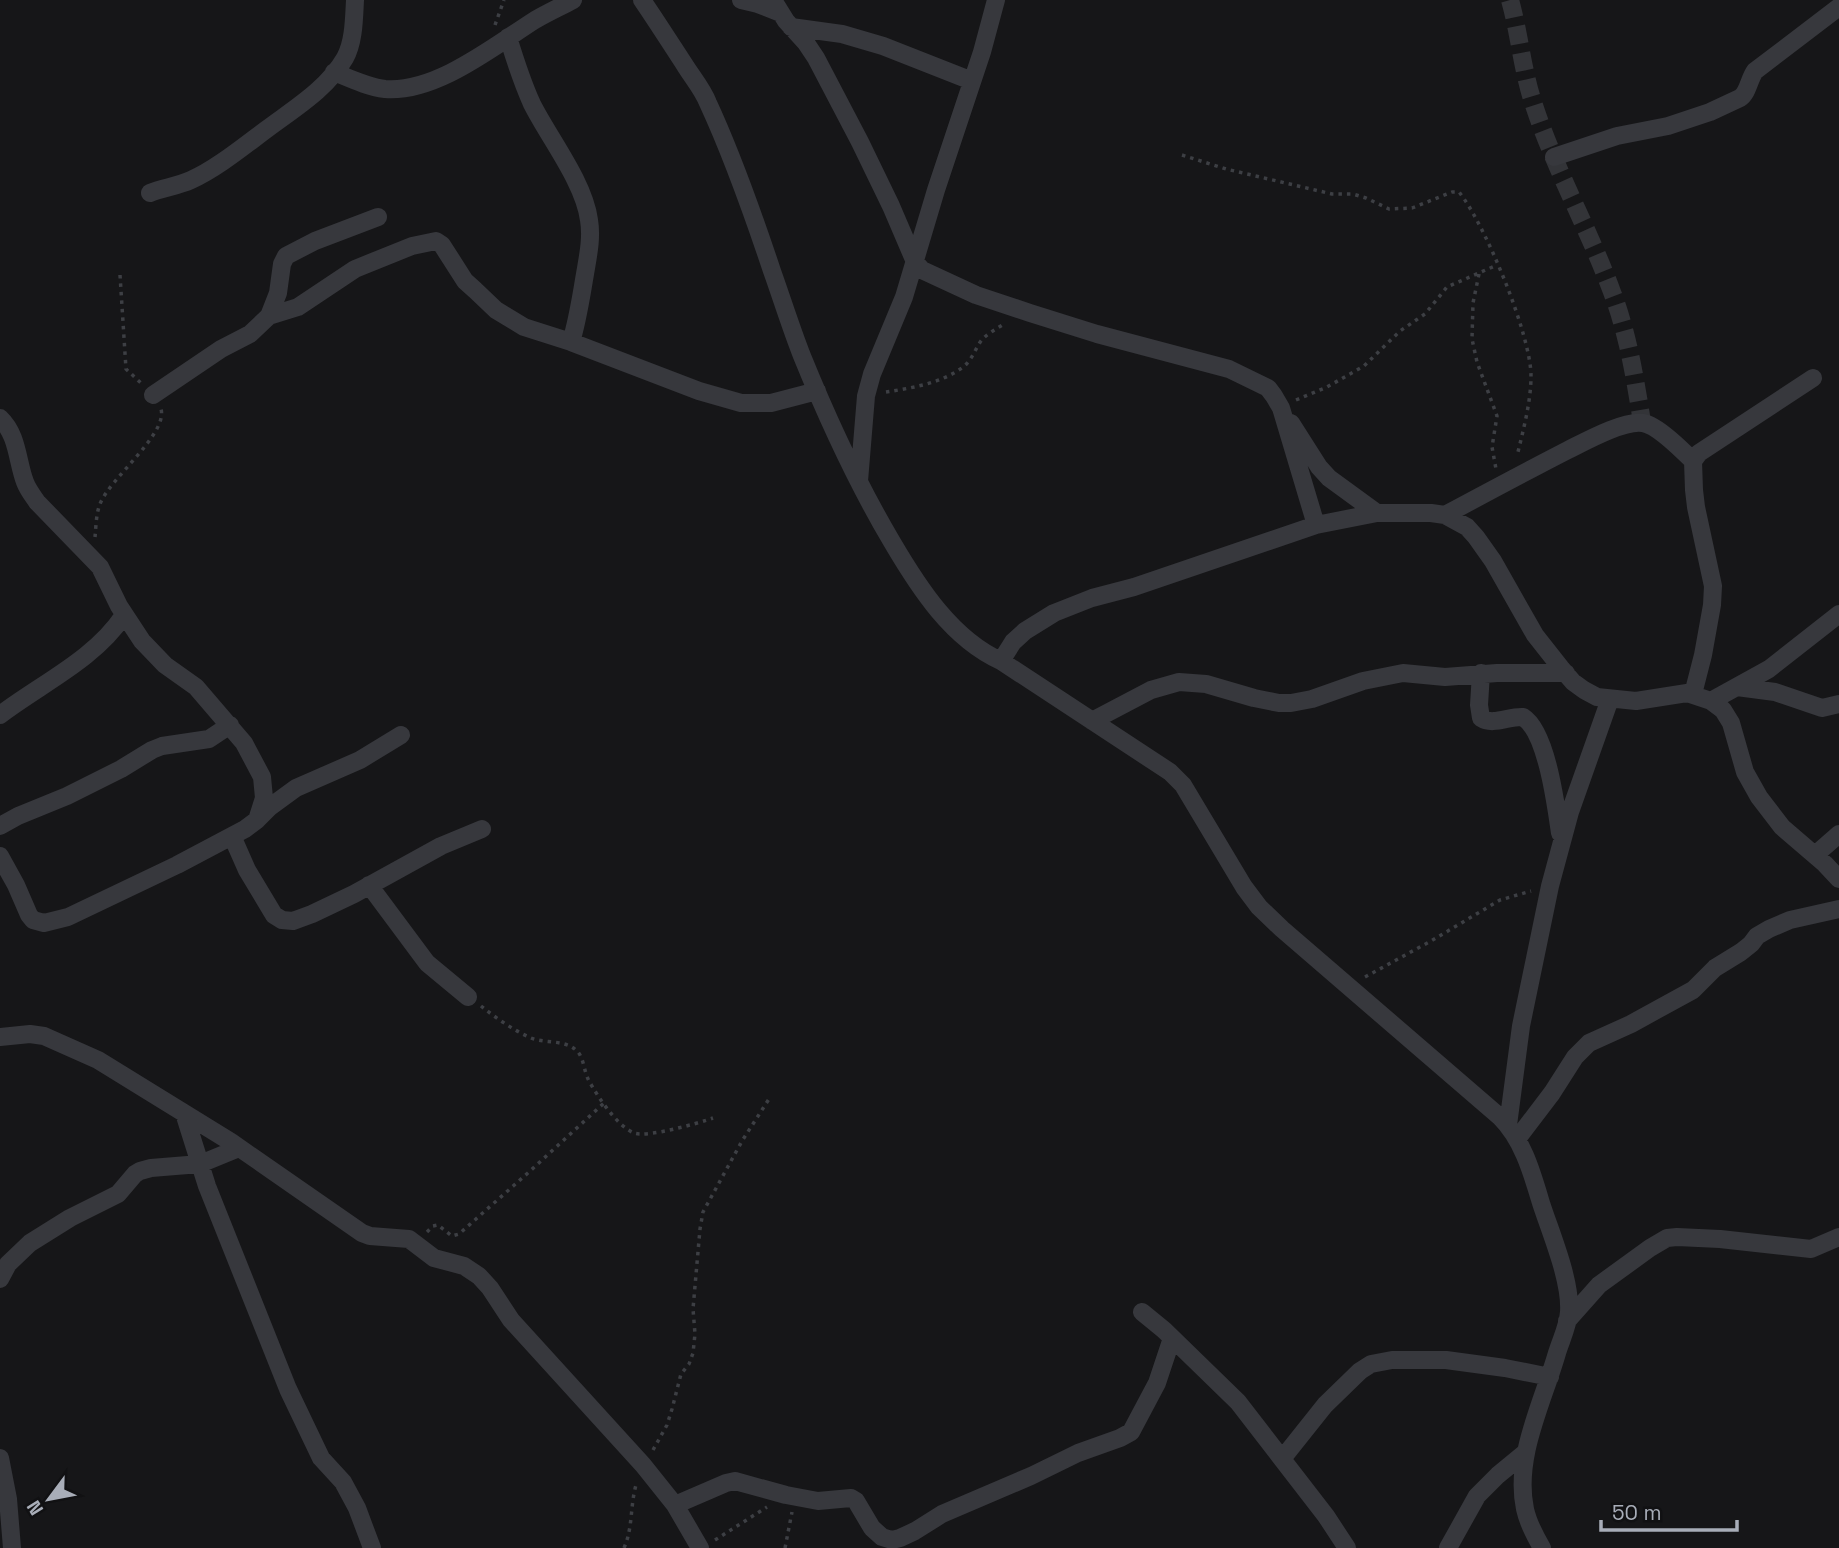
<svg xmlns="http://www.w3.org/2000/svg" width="1839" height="1548" font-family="'Space Grotesk',sans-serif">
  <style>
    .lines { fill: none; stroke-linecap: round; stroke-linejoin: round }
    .minor-tunnel { stroke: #333438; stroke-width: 18; stroke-dasharray: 18 9; stroke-linecap: butt }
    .path { stroke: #3d3f44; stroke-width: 3.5; stroke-dasharray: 3.5 5; stroke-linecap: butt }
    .minor { stroke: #37383d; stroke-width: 18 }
  </style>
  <rect width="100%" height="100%" fill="#161618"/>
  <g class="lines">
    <!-- minor-tunnel -->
    <path class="minor-tunnel" d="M1510,0C1519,32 1522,67 1532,99C1553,166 1588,227 1612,292C1628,334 1635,378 1642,422"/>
    <!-- path -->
    <path class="path" d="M495,25L504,0
      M1182,155L1226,169L1332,194H1353L1366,198L1389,209L1412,208L1452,192H1459C1485,224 1531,335 1531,376C1531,402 1523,431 1517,456
      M1479,274L1473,303L1472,339L1477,362L1497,416L1492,447L1496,469
      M120,275L126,369L142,384
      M886,392C912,388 942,383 963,367C971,361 974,352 979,344C984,335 995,330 1004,324
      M1296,400L1327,387L1364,366L1400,331L1425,314L1447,287L1497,265
      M95,537C96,527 96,514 100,504C110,478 168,434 161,409
      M1365,977L1431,941L1500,900L1531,891
      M481,1006C496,1018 513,1030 531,1038C546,1044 565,1039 577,1051C584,1058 584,1072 589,1081C598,1097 617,1126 634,1133C647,1138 699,1123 713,1118
      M427,1232L433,1226L438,1225L452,1236L459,1234L529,1172L604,1103
      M653,1450L667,1425L672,1409L681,1374L689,1364L693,1353L695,1334L693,1309L695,1286L700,1229L703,1212L742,1141L769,1099
      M715,1540L767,1507
      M624,1548C633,1528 630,1506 636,1485
      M785,1548L792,1512"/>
    <!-- minor -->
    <path class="minor" d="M642,0C657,22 671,44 686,67C693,78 703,90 708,103C733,157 753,214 772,271C782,299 791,328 802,356C828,420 857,483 892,542C919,588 952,639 1001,661L1170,772L1183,785L1244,887L1259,907L1282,929L1500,1117C1523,1140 1532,1173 1541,1203C1551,1234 1571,1280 1569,1312C1568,1326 1561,1340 1557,1353C1543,1402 1514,1457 1525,1509C1528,1523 1535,1536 1542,1548
      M741,0L758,4L781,13
      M773,0L786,21L806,43L816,58L860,142L891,206L915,262L922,270L976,295L1030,313L1097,334L1229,369L1268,388L1274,396L1281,408L1316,525
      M791,27L842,34L883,46L972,81
      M508,37C515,60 522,82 532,104C549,138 584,182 589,220C592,238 588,256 585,274C581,297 578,319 571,342
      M334,72C351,79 368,87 385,89C436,93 494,46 535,20C547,13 560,7 573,0
      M1554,157L1617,136L1668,126L1710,112L1740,98C1748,93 1749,79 1755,71L1839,7
      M150,193C163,188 178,186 191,180C216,169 244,146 267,129C295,108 327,89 345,58C354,42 354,18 355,0
      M269,316L298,307L355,269L412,246L436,241L442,245L465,281L475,290L496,310L524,327L571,342L699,391L741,403H771L817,391
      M153,395L221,349L250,334L269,316L278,293L282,264L286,256L315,241L378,217
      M0,418C18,435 17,461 25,482C28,490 33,496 37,502L100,567L119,606L142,641L165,665L196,687L244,743L262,777L264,798L257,820
      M1291,423L1319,467L1329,478L1377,513
      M859,481L866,396L872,374L904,297L936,190L982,52L996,0
      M1445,515C1486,493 1527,471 1568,450C1586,441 1624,420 1643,423C1657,425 1683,451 1693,461
      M1001,661L1013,642L1025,631L1054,613L1092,598L1134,587L1316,525L1377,513H1431L1445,515L1467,527L1476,537L1493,561L1535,635L1561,668L1573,682L1584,690L1597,697L1636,701L1687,693L1711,701L1723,710L1731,723L1745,772L1759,797L1782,827L1825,864L1839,879
      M1481,673L1479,705L1481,718C1493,726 1509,716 1523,717C1547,732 1556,806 1560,833
      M1737,687L1775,692L1822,708L1839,704
      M1693,694L1703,655L1712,605L1713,586L1696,507L1694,490L1693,461L1699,453L1813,378
      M1711,701L1769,669L1839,614
      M0,715C42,683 94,660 124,615
      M1092,721L1151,690L1179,682L1206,684L1254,698L1279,703H1291L1312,699L1363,681L1403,673L1445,677L1497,673H1566
      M0,826L18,816L67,796L121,769L152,750L162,746L209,739L230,725
      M232,836L247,870L274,915L282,920L293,921L312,914L354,894L441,846L482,829
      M1815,855L1839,834
      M0,856L16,885L29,915L33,920L44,923L68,917L177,865L245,829L257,820L270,807L296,788L360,760L401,735
      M369,885L427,963L468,997
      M0,1037L30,1034L44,1036L98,1060L231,1142L362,1233L370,1236L409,1239L434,1258L464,1266L479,1276L490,1288L511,1320L643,1465L675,1505L700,1548
      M184,1113L207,1186L288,1389L321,1458L343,1482L357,1508L372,1548
      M1508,1125L1521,1026L1550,886L1570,812L1610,699
      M1517,1139L1552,1093L1575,1057L1589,1043L1631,1024L1693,990L1715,968L1741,952L1751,944L1757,936L1769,929L1790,920L1839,909
      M0,1279L8,1264L30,1243L70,1218L118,1194L135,1174L140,1171L151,1168L200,1164L239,1148
      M1142,1312L1164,1330L1238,1402L1326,1516L1347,1548
      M1567,1321L1599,1285L1650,1248L1667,1238L1677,1237L1720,1239L1811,1249L1839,1237
      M0,1458L8,1499L12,1548
      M1282,1459L1325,1405L1360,1371L1371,1364L1392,1360H1446L1505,1368L1550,1377
      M675,1505L726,1483L735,1481L786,1495L818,1501L851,1498L856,1501L872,1528L882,1537L892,1540L900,1538L915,1531L942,1514L1031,1476L1078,1453L1120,1438L1131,1432L1157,1383L1172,1338
      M1448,1548L1477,1496L1498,1475L1526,1452"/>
  </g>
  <!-- north arrow -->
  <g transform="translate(49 1499) rotate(238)" stroke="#111113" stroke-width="5" paint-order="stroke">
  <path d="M0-5L12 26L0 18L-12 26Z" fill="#a8adb8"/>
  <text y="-10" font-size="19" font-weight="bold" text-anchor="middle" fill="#a8adb8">N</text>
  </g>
  <!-- scale -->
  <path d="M1601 1520v10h136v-10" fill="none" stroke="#a8adb8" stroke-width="3.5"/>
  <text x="1612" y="1520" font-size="21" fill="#a8adb8" stroke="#111113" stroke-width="5" paint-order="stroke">50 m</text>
</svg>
